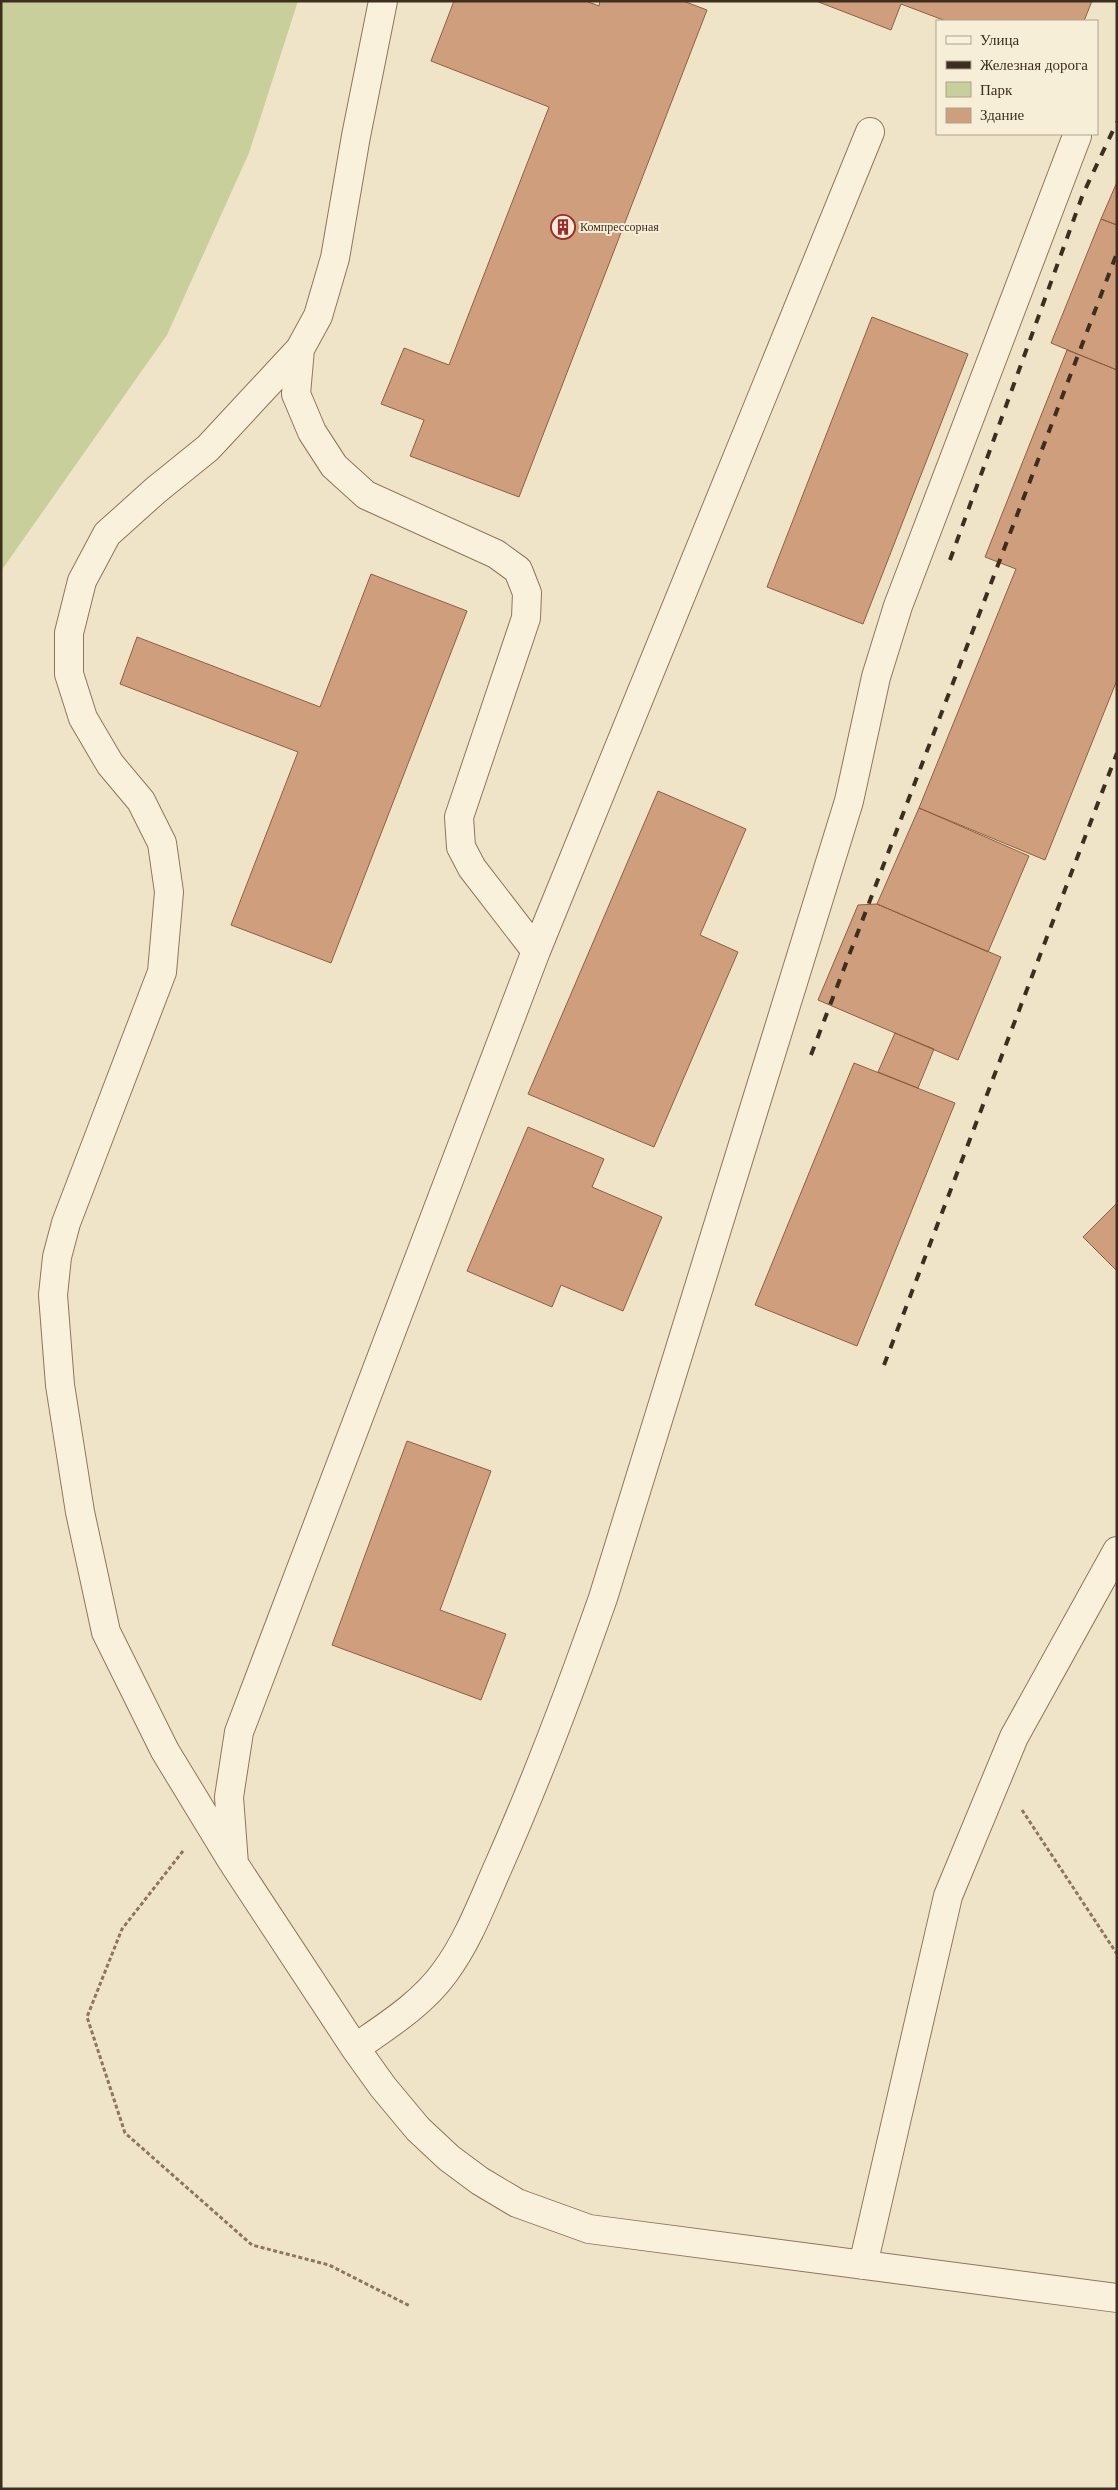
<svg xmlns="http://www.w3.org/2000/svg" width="1118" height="2490" font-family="'Times New Roman',serif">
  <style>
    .green { fill: #c9cf9b }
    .building { fill: #cf9f7d; stroke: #8d5f41 }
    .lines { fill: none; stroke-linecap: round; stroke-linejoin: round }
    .minor-casing { stroke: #8d765c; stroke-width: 30 }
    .path { stroke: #8d765c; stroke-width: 3; stroke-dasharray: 4 2.5; stroke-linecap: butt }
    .minor { stroke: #faf1dc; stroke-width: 28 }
    .rail { stroke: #3d2e20; stroke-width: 4; stroke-dasharray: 9 9; stroke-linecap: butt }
    .labels { text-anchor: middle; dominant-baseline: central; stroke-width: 4; stroke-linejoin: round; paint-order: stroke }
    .poi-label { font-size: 12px; fill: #3d2e20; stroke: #f7eed8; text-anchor: start }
  </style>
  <rect width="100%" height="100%" fill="#f0e4c8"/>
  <!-- green -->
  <path class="green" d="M1,1H298L249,153L167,335L1,571Z"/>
  <!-- building -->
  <path class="building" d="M454,1H586L599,6L600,1H683L707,10L519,497L410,456L424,420L381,404L404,348L449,365L549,107L431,61Z
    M816,1H1092L1084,21H946L901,4L891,30Z
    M1117,182V225L1101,219Z
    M1101,219L1117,225V370L1051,343Z
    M872,317L968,354L863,624L767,587Z
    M1067,350L1117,370V680L1045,860L919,808L1016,569L985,557Z
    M371,574L467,611L331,963L231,925L298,752L120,684L137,637L320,707Z
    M658,791L746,829L700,935L738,952L654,1147L528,1094Z
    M919,808L1029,856L988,952L877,904Z
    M877,904L1001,957L958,1060L818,1000L858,905Z
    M895,1033L934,1049L918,1088L878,1072Z
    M854,1063L955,1103L857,1346L755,1305Z
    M528,1127L604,1159L592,1187L662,1217L623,1311L561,1285L552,1307L467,1271Z
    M1117,1203V1271L1083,1237Z
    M407,1441L491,1471L440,1610L506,1634L481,1700L332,1645Z"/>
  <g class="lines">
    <defs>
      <path id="minor" d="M383,1L356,136L335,258L318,316L300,349L296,394L312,432L334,466L366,495L496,554L518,570L527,593L526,618L459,817L461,847L472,868L536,951
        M870,132L536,951L239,1732L229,1797L234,1864L355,2048L383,2087L418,2129L449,2158L480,2181L517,2203L589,2229L1117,2298
        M232,1861L165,1751L106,1632L80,1512L60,1385L53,1295L57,1257L66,1223L162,972L169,892L162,843L141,801L110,764L83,718L69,674V633L82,581L107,534L156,490L208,448L300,349
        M355,2048C388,2025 422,2004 445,1972C468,1941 482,1903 498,1867C537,1779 571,1689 603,1598L849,801L876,677L898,606L1077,136
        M863,2265L948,1896L1014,1737L1117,1551"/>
    </defs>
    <!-- minor casing -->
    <use href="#minor" class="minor-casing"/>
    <!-- path -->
    <path class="path" d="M1022,1810L1117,1954
      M183,1851L122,1929L87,2017L125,2133L252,2245L329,2265L410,2306"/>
    <!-- minor -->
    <use href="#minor" class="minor"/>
    <!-- rail -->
    <path class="rail" d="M950,560L1083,194L1117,122
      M811,1055L1117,253
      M884,1365L1117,753"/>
  </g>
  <!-- icons -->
  <defs>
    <symbol id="building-ring" viewBox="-11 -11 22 22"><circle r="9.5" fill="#f7eed8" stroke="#9e2a2b" stroke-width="1.5"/><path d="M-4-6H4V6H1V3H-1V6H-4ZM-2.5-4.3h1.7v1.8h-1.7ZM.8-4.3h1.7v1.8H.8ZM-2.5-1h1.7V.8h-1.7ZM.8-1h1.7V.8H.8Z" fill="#9e2a2b"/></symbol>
  </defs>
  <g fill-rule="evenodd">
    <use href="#building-ring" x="549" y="213" width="28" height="28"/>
  </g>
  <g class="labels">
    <!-- poi labels -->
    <g class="poi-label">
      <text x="580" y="227">Компрессорная</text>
    </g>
  </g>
  <!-- border -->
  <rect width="1118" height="2490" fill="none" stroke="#3d2e20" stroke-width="5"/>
  <!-- legend -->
  <rect x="936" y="20" width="162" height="115" fill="#f7eed8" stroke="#ada18e"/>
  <rect x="946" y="36" width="25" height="8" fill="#faf1dc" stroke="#ada18e"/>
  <text x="980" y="45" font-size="15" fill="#3d2e20">Улица</text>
  <rect x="946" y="61" width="25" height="8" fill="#3d2e20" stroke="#ada18e"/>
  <text x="980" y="70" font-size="15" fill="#3d2e20">Железная дорога</text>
  <rect x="946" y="82" width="25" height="15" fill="#c9cf9b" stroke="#ada18e"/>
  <text x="980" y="95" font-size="15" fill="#3d2e20">Парк</text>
  <rect x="946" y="108" width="25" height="15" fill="#cf9f7d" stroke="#ada18e"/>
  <text x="980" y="120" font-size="15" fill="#3d2e20">Здание</text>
</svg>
